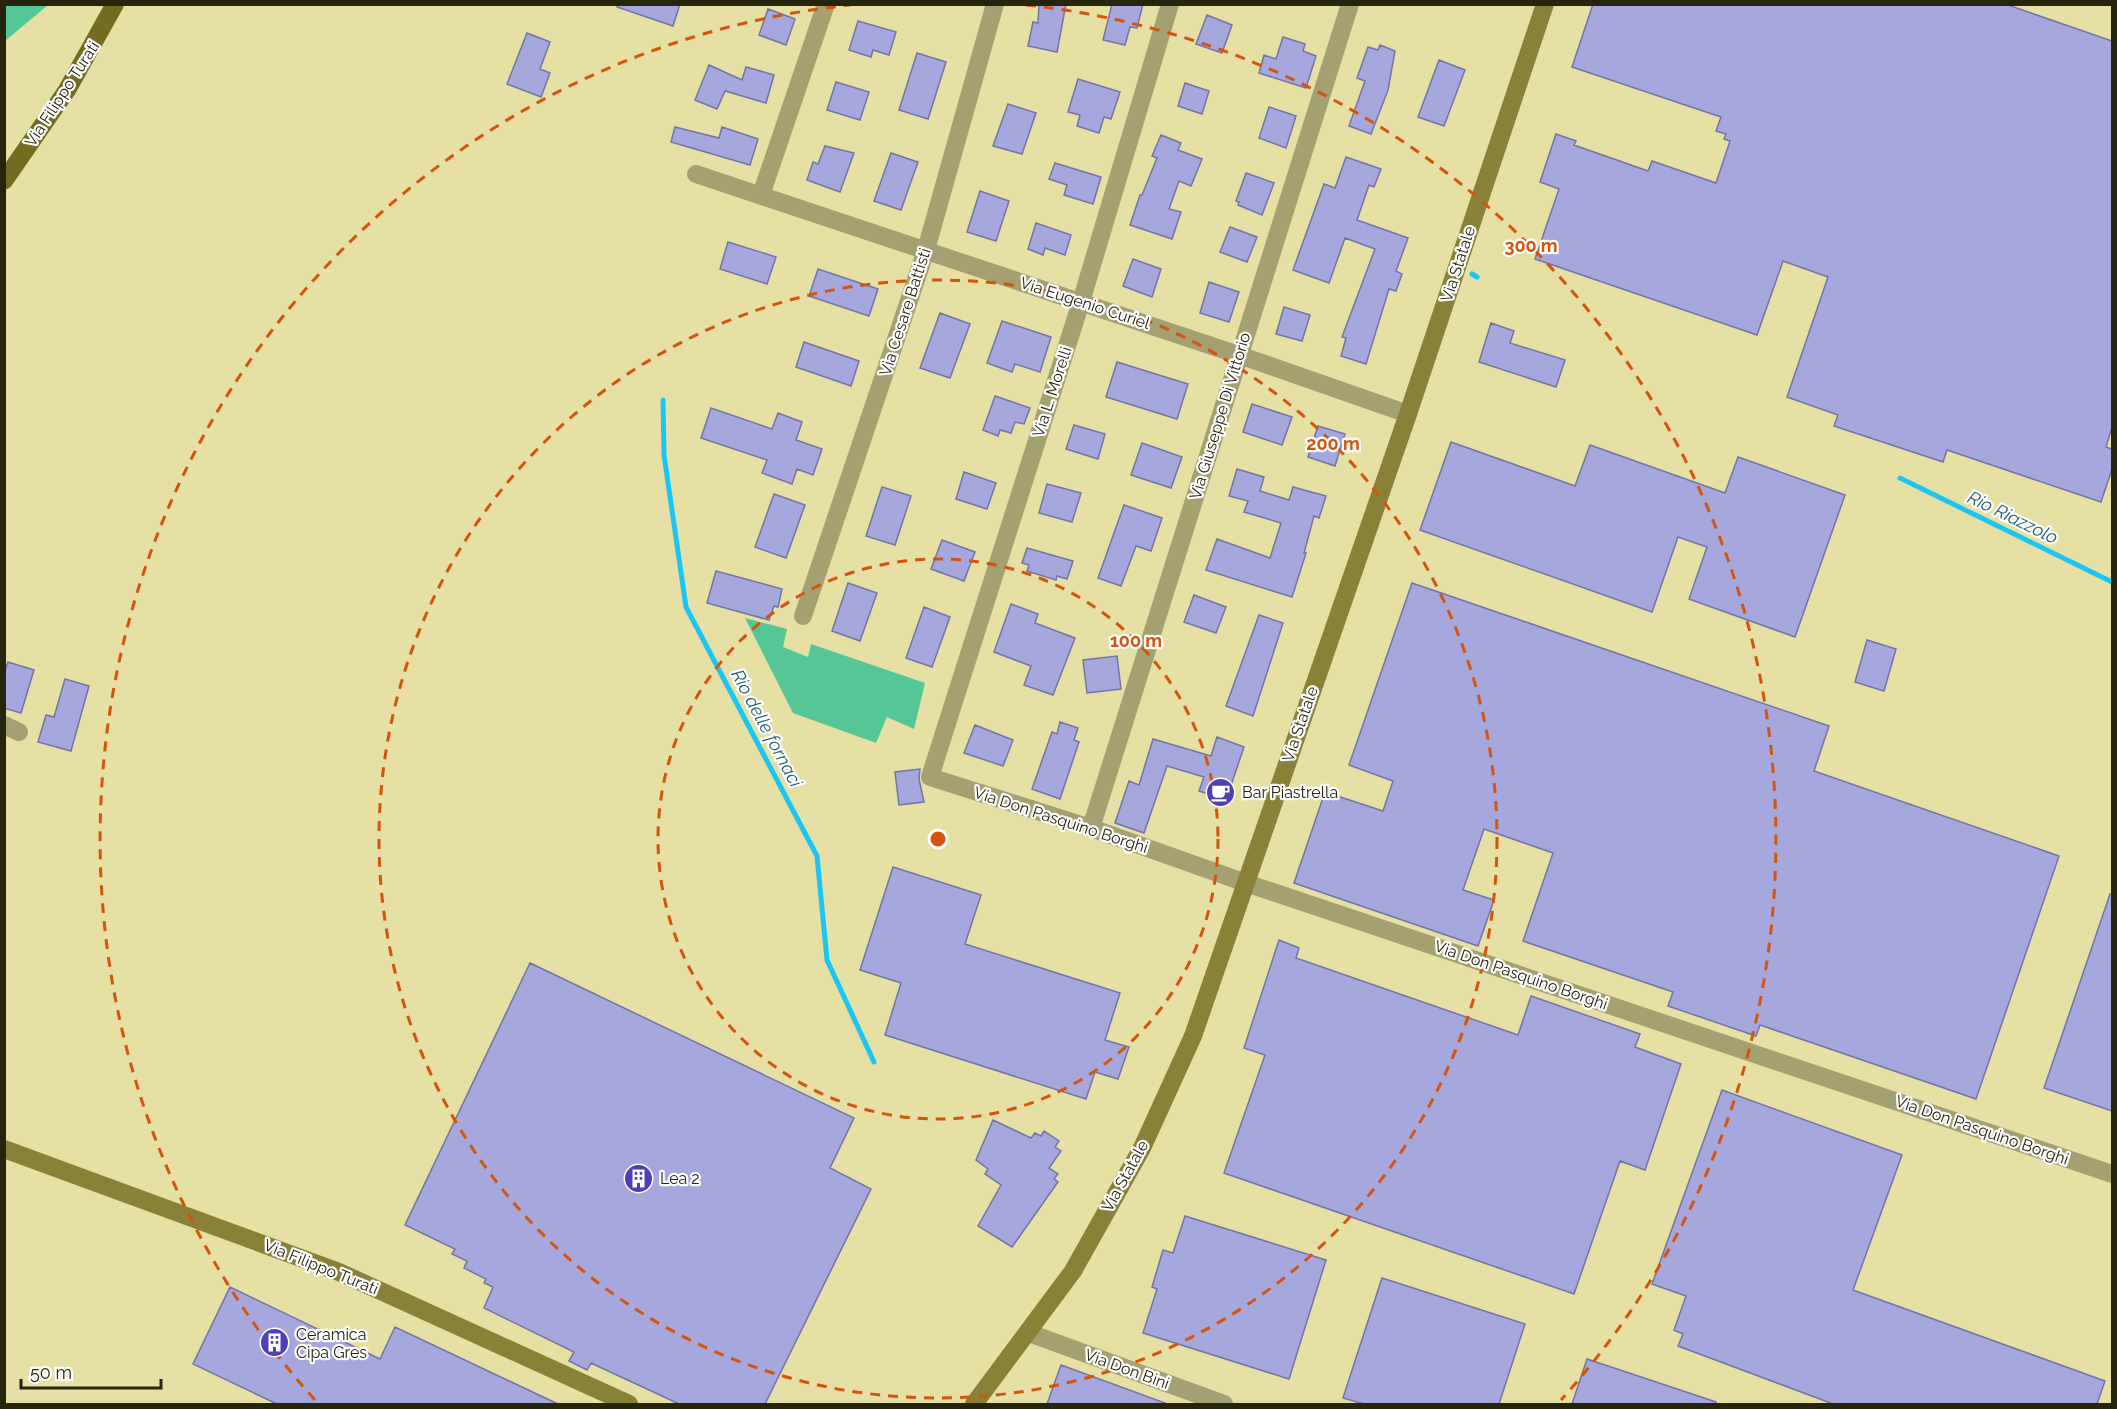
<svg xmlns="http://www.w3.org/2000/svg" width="2117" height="1409" font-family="Raleway,sans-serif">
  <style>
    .green { fill: #55c696 }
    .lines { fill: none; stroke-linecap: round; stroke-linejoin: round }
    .stream { stroke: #1cc6f4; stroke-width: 5 }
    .building { fill: #a5a7dd; stroke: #7273a6; stroke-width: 1.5 }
    .street { stroke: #a5a072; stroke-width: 18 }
    .secondary { stroke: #898138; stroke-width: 18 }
    .primary { stroke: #736b20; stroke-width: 18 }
    .ring { fill: none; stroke: #d5540c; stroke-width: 3; stroke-dasharray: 10 8 }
    .labels { text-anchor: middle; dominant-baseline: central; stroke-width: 4.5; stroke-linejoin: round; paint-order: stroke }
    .street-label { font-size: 16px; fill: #27240c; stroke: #fefefe }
    .poi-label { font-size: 16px; fill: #27240c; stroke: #fefefe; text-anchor: start }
    .water-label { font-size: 18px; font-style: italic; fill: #235e71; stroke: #fefefe }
    .centre { fill: #d5540c; stroke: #fefefe; stroke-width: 3 }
    .ring-label { font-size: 18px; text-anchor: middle; font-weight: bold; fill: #d5540c; stroke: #fefefe; stroke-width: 4.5; stroke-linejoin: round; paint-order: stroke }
  </style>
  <rect width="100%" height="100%" fill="#e6e0a4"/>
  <!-- green -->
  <path class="green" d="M5,4H48V5L5,41Z
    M745,618L787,629L783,647L808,657L811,644L925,683L914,729L887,717L876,743L793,713Z"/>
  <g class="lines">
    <!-- stream -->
    <path class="stream" d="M1472,274L1477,277
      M663,400L664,455L686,607L817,856L827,960L874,1062
      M1900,478L2112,582"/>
  </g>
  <!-- building -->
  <path class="building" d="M617,4H680L673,26L617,7Z
    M1039,4H1066L1057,52L1028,46L1033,22L1038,23Z
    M1112,4H1143L1137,28L1130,27L1125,45L1103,40Z
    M1593,4H2005L2112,41V427L2106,447L2112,449V469L2101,502L1947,450L1943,462L1834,426L1838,415L1787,397L1828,277L1783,261L1757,335L1535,259L1559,189L1540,182L1556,134L1576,141L1574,145L1648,171L1652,161L1716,183L1730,141L1724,139L1726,134L1716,131L1721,117L1572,67Z
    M768,9L795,19L786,45L759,35Z
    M1207,15L1232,25L1222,53L1196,44Z
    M858,21L896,32L889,55L873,50L871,57L849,50Z
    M527,33L550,42L540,69L550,73L541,97L507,84Z
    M1283,37L1305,44L1303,51L1316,56L1306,88L1259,73L1264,55L1276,59Z
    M1380,45L1395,51L1388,90L1371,134L1349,126L1365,81L1357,78L1368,47L1378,50Z
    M917,53L946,62L928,119L899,110Z
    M1439,60L1465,70L1444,126L1418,117Z
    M709,65L742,80L746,67L774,75L766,103L725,91L717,109L695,100Z
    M1078,79L1120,92L1111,119L1104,117L1099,133L1077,126L1080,115L1068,112Z
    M836,82L869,92L860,120L827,110Z
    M1185,83L1209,91L1202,114L1178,106Z
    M1008,104L1036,113L1022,154L993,146Z
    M1269,107L1296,116L1286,148L1259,138Z
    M675,127L719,138L722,127L758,139L750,165L671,142Z
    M1161,135L1181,143L1178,150L1202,159L1191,186L1179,181L1169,209L1181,212L1172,239L1130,225L1140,195H1142L1157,158L1152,156Z
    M825,146L854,153L840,192L807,180L813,162L818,164Z
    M891,153L918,162L901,210L874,201Z
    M1346,157L1381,169L1374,187L1369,185L1357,220L1408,238L1396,271L1402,274L1396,291L1389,289L1366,364L1341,356L1346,338L1342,337L1375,249L1345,238L1329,283L1293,270L1324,184L1335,188Z
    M1055,163L1101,177L1093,204L1064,195L1067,185L1049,179Z
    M1246,173L1274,183L1262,215L1238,205L1239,202L1236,201Z
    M980,191L1009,201L996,241L967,232Z
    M1036,223L1071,235L1065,255L1045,248L1043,255L1028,249Z
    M1230,227L1257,237L1247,262L1220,252Z
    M728,242L776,257L767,284L720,269Z
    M1133,259L1161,269L1152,297L1123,286Z
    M818,269L878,289L869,316L809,296Z
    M1209,282L1239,292L1229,322L1200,313Z
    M1284,307L1310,315L1302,341L1276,334Z
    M940,313L970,324L950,378L920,368Z
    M1002,321L1051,337L1040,372L1015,364L1012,372L987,363Z
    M1491,323L1514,331L1510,343L1565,360L1556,387L1479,362Z
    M804,342L859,361L851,386L796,367Z
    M1117,362L1188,384L1177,419L1106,397Z
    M995,396L1030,408L1024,424L1015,422L1011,433L1000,430L998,436L983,430Z
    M1252,404L1292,417L1282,445L1243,432Z
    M711,408L772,429L778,413L802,422L796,440L822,449L813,475L797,469L792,484L762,473L767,460L701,438Z
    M1074,425L1105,434L1098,459L1066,449Z
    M1318,426L1345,434L1335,466L1308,457Z
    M1451,442L1575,486L1590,445L1725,493L1738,457L1845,495L1795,637L1689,599L1707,547L1678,537L1652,612L1420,530Z
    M1142,443L1182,457L1171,488L1131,475Z
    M1237,469L1264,477L1260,491L1289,500L1293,487L1326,496L1319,518L1314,516L1304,553H1306L1292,597L1206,570L1217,539L1270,558L1281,523L1244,512L1248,501L1229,496Z
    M964,472L996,483L987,509L956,499Z
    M1047,484L1081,493L1072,522L1039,513Z
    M882,487L911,496L895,545L866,536Z
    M774,494L805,505L786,558L755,547Z
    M1124,505L1162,518L1151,551L1136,546L1121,586L1098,578Z
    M942,540L975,552L964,581L931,569Z
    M1027,548L1073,561L1067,579L1057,576L1056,580L1027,571L1029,565L1022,563Z
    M716,571L782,589L778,607L774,606L769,620L707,603Z
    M848,583L877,593L860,641L832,631Z
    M1412,583L1829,726L1814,771L2059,856L1976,1099L1760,1025L1756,1036L1668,1006L1673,992L1523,941L1553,853L1484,829L1463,890L1494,900L1478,946L1294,883L1325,792L1383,811L1393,781L1349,765Z
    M1194,595L1226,607L1216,633L1184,622Z
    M1011,604L1038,614L1035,623L1075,638L1053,695L1024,685L1031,666L994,652Z
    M924,607L950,617L932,667L906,658Z
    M1259,615L1283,623L1253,716L1226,706Z
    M1867,640L1896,649L1884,691L1855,682Z
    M1117,656L1121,689L1087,693L1083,660Z
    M8,662L34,670L21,713L4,708V673Z
    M65,679L89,686L71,751L38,742L46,715L54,717Z
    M1060,722L1078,728L1074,740L1079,742L1060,799L1032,789L1052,732L1057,734Z
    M975,725L1013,740L1003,766L964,753Z
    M1217,737L1244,747L1226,800L1199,791L1204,777L1167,766L1144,833L1115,823L1129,781L1139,785L1153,739L1211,756Z
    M920,769L919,779L924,802L899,805L895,772Z
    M893,867L981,895L965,944L1120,993L1105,1040L1129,1047L1118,1079L1095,1072L1086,1099L885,1035L901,983L860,970Z
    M2110,894H2112V1111L2044,1088Z
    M1279,940L1299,948L1296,958L1518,1035L1531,996L1640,1034L1635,1047L1681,1064L1645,1170L1620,1161L1574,1294L1224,1173L1265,1055L1244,1048Z
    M530,963L854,1118L830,1168L871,1189L765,1404H679L591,1363L587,1370L569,1361L574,1352L484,1308L493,1287L484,1283L486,1279L464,1268L467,1261L452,1254L455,1249L405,1225Z
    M1722,1090L1902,1155L1853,1290L2105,1381L2097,1404H1833L1678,1346L1683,1334L1674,1330L1686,1296L1652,1284Z
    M993,1120L1031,1138L1035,1133L1041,1136L1044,1131L1059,1141L1055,1147L1061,1151L1049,1168L1058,1174L1054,1179L1058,1182L1012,1247L978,1226L1001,1185L985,1174L988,1169L976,1160Z
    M1185,1216L1326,1260L1289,1379L1143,1333L1157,1289L1152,1287L1163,1250L1173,1253Z
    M1382,1278L1525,1324L1499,1404H1364L1343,1398Z
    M230,1287L380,1359L395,1327L558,1404H277L193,1364Z
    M1587,1359L1716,1402L1715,1404H1572Z
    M1061,1365L1165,1403L1164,1404H1047Z"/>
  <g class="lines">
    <!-- street -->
    <path class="street" d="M1170,4L1081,302L930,777L1091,828L1246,883L2112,1174
      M696,174L1239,355L1408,414
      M761,195L826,4
      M803,616L926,250L995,4
      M4,725L19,732
      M1091,828L1350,4
      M1029,1333L1224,1404"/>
    <!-- secondary -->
    <path class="secondary" d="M4,1149L339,1272L629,1404
      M974,1404L1073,1271L1142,1148L1193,1036L1408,414L1545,4"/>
    <!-- primary -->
    <path class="primary" d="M4,181L67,90L115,4"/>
  </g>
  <!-- distance rings -->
  <g class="ring">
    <circle cx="938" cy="839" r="280"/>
    <circle cx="938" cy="839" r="559"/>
    <path d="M315 1400A839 839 0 0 1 850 5M1026 5A839 839 0 0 1 1561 1400"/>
  </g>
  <!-- icons -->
  <defs>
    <symbol id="cafe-disc" viewBox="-11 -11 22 22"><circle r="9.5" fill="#4f3eb5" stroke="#fefefe"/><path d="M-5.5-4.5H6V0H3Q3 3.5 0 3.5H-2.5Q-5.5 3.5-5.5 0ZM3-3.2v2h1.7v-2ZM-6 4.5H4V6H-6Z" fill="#fff"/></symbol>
    <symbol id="building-disc" viewBox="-11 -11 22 22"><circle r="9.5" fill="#4f3eb5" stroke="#fefefe"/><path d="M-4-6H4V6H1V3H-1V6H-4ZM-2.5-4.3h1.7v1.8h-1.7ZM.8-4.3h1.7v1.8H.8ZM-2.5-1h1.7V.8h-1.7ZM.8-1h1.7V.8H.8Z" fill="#fff"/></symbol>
  </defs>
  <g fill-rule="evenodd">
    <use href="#cafe-disc" x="1204" y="776" width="33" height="33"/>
    <use href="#building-disc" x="622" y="1162" width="33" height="33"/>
    <use href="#building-disc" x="258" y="1326" width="33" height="33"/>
  </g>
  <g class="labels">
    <!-- street labels -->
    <g class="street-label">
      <text transform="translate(62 94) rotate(-57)">Via Filippo Turati</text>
      <text transform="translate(1458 264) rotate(-72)">Via Statale</text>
      <text transform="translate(1085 303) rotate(18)">Via Eugenio Curiel</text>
      <text transform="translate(905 312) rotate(-72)">Via Cesare Battisti</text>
      <text transform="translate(1052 392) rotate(-72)">Via L. Morelli</text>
      <text transform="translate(1220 416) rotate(-73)">Via Giuseppe Di Vittorio</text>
      <text transform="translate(1300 724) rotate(-71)">Via Statale</text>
      <text transform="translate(1061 820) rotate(18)">Via Don Pasquino Borghi</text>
      <text transform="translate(1521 975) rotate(19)">Via Don Pasquino Borghi</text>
      <text transform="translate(1982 1130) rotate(19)">Via Don Pasquino Borghi</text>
      <text transform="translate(1125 1176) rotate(-61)">Via Statale</text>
      <text transform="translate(321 1267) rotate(22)">Via Filippo Turati</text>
      <text transform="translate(1127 1369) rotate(20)">Via Don Bini</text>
    </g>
    <!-- poi labels -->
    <g class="poi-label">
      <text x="1242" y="792">Bar Piastrella</text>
      <text x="660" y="1178">Lea 2</text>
      <text x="296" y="1334">Ceramica<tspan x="296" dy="18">Cipa Gres</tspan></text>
    </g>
    <!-- water labels -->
    <g class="water-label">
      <text transform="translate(2013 517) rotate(26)">Rio Riazzolo</text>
      <text transform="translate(767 728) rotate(62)">Rio delle fornaci</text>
    </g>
  </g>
  <circle cx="938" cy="839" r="9" class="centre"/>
  <g class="ring-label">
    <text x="1531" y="252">300 m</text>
    <text x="1333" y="450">200 m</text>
    <text x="1136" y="647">100 m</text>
  </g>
  <!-- border -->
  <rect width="2117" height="1409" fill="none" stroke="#27240c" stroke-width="12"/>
  <!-- scale -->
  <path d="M21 1379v9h140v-9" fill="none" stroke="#27240c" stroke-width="3"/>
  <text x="30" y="1379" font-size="18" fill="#27240c" stroke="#fefefe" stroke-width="4.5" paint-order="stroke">50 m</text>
</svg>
